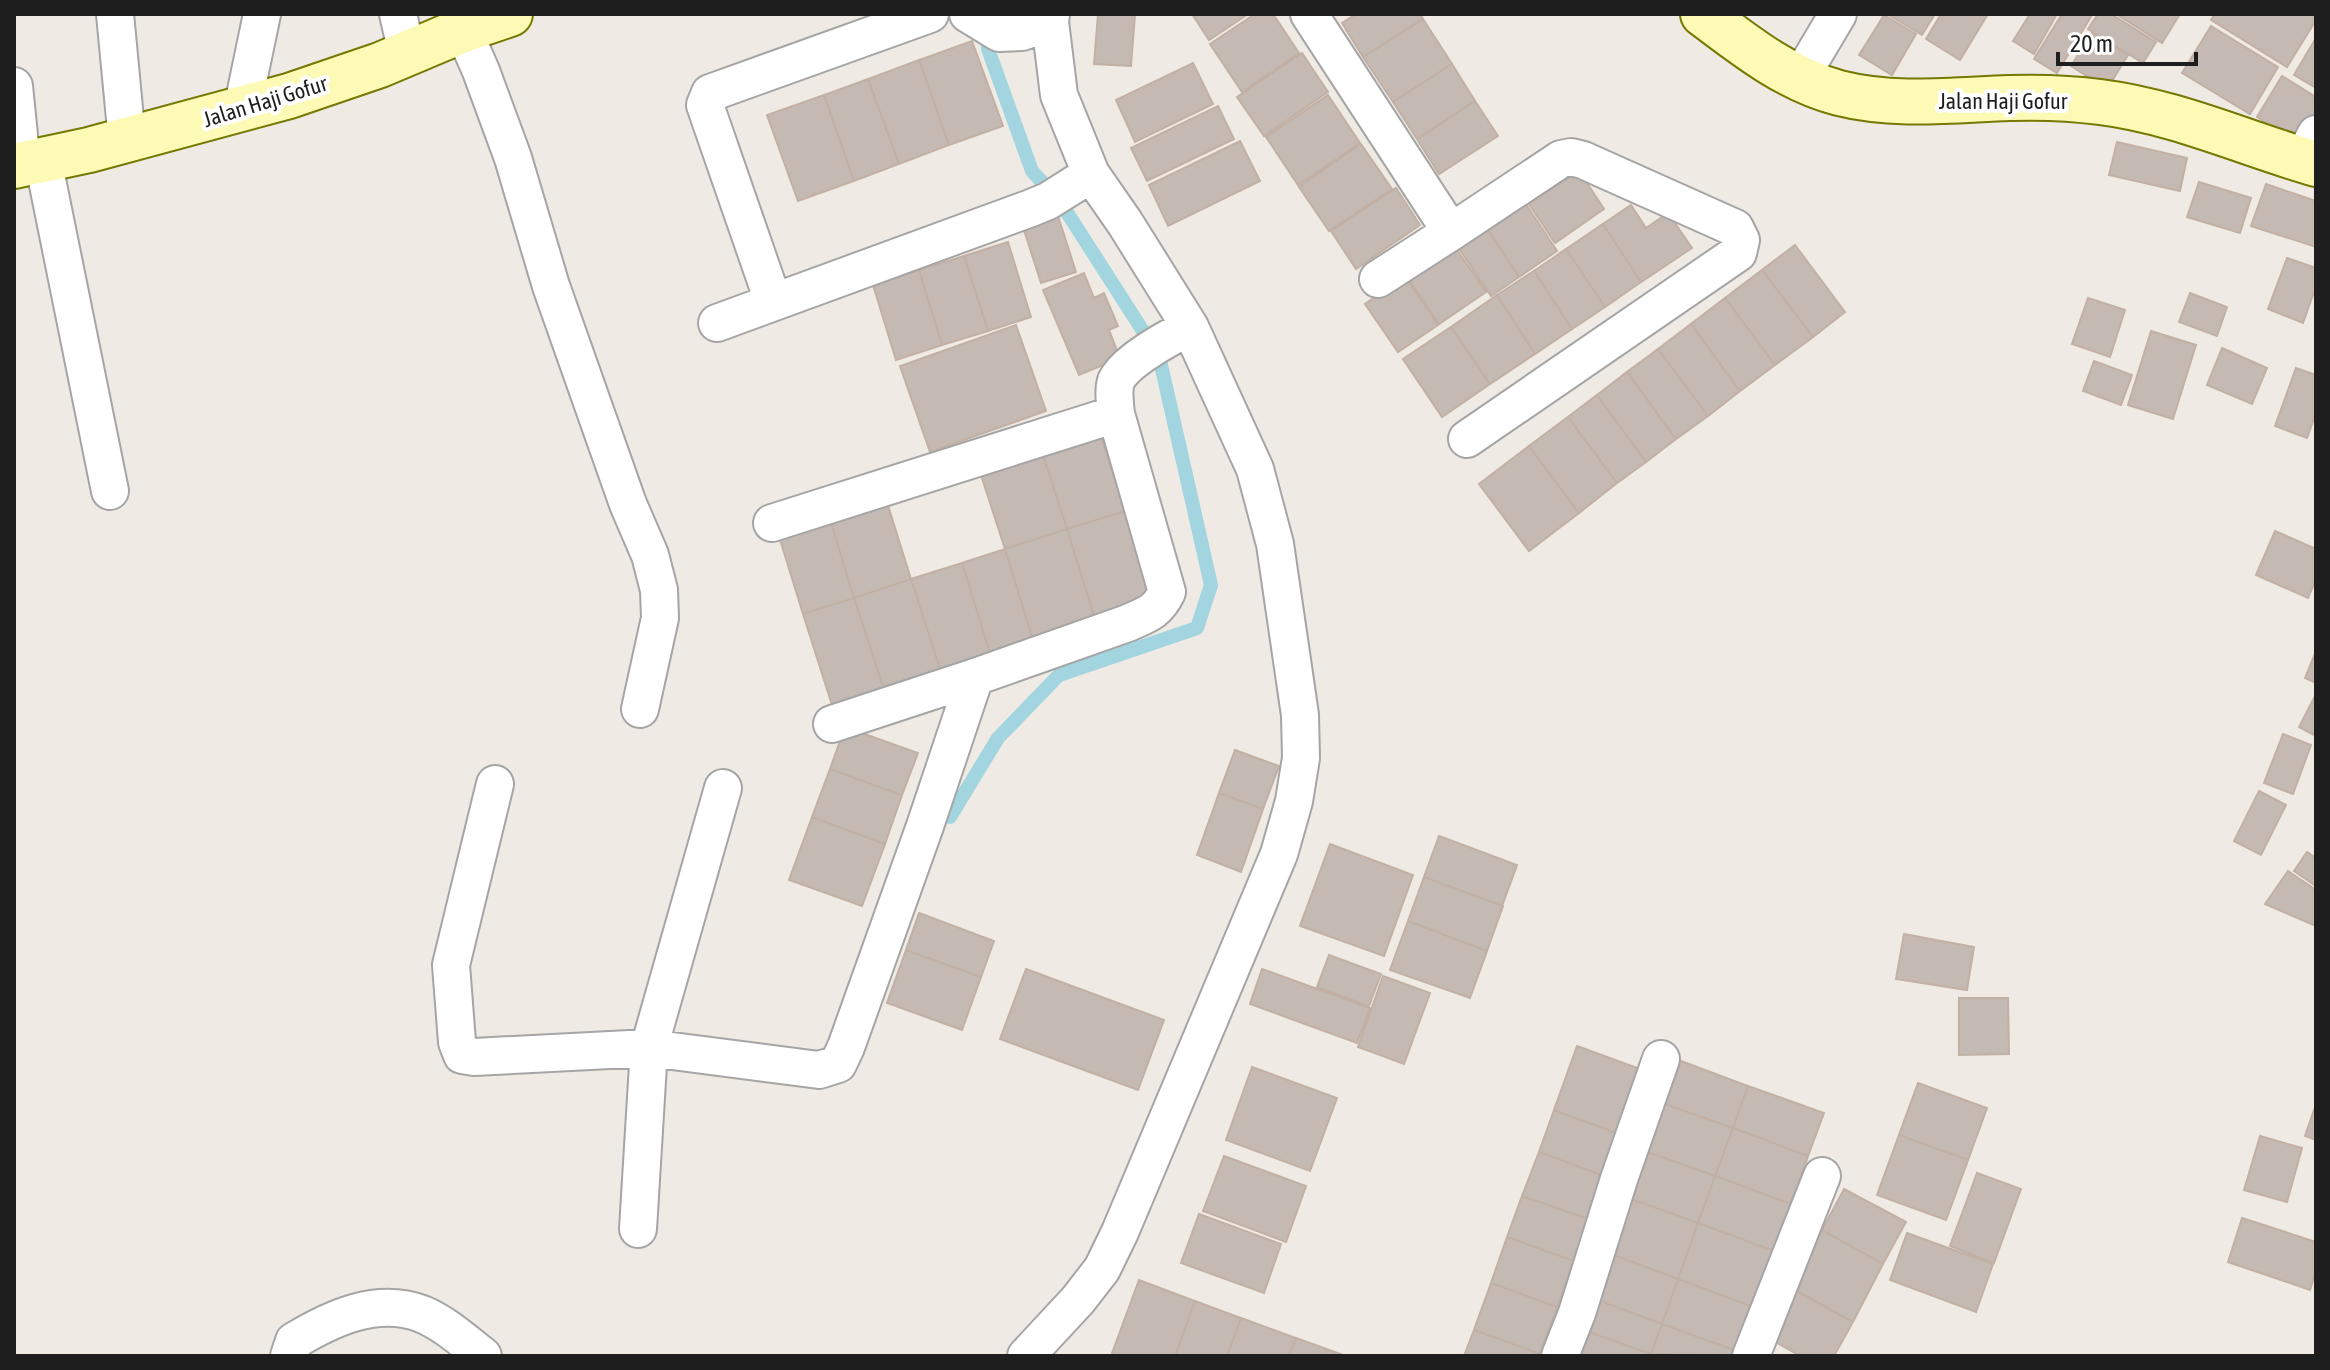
<svg xmlns="http://www.w3.org/2000/svg" width="2330" height="1370" font-family="'Asap Condensed',sans-serif">
  <style>
    .lines { fill: none; stroke-linecap: round; stroke-linejoin: round }
    .stream { stroke: #a2d5df; stroke-width: 14 }
    .building { fill: #c4bab3; stroke: #c2b0a5; stroke-width: 2 }
    .street-casing { stroke: #a5a5a5; stroke-width: 40 }
    .secondary-casing { stroke: #757901; stroke-width: 48 }
    .street { stroke: #fff; stroke-width: 36 }
    .secondary { stroke: #fcfab5; stroke-width: 44 }
    .labels { text-anchor: middle; dominant-baseline: central; stroke-width: 8; stroke-linejoin: round; paint-order: stroke }
    .street-label { font-size: 22px; fill: #1e1e1e; stroke: #fff }
  </style>
  <rect width="100%" height="100%" fill="#efebe4"/>
  <g class="lines">
    <!-- stream -->
    <path class="stream" d="M950,817L998,738L1059,675L1197,628L1211,585L1159,356L1061,203L1032,171L988,49L987,30"/>
  </g>
  <!-- building -->
  <path class="building" d="M1098,14H1135L1131,66L1094,64Z
    M1192,14H1248L1209,40Z
    M1255,14H1273L1299,53L1242,92L1210,44Z
    M1356,14H1420L1423,19L1363,57L1342,23Z
    M1887,14H1935L1922,35Z
    M1941,14H1988L1960,60L1926,39Z
    M2030,14H2057L2034,54L2013,41Z
    M2062,14L2092,15L2057,73L2034,59Z
    M2098,14H2111L2156,42L2143,63L2088,29Z
    M2116,14H2180L2162,43Z
    M2215,14H2311L2316,17V20L2287,67L2211,20Z
    M1884,15L1916,34L1892,75L1859,55Z
    M1423,19L1452,64L1393,102L1363,57Z
    M2211,26L2278,67L2250,114L2182,73Z
    M2092,33L2128,55L2107,89L2071,66Z
    M2316,38V88L2294,75Z
    M972,41L1003,126L949,145L919,60Z
    M1302,53L1328,92L1264,136L1237,97Z
    M919,60L949,145L899,164L868,79Z
    M1193,63L1213,104L1135,142L1116,100Z
    M1452,64L1475,101L1417,139L1393,102Z
    M2282,76L2316,97V120L2301,144L2257,117Z
    M868,79L899,164L854,181L824,95Z
    M824,95L854,181L798,201L767,115Z
    M1328,95L1360,143L1298,185L1266,137Z
    M1475,101L1498,136L1439,174L1417,139Z
    M1218,106L1234,139L1147,181L1131,148Z
    M1240,141L1260,181L1168,226L1149,185Z
    M2117,142L2187,158L2180,191L2109,175Z
    M1361,144L1392,189L1329,231L1299,187Z
    M1579,171L1604,209L1555,243L1529,204Z
    M2199,182L2251,198L2240,233L2187,217Z
    M2266,184L2316,201V247L2251,226Z
    M1396,188L1420,225L1356,269L1331,231Z
    M1522,198L1557,251L1519,277L1484,224Z
    M1631,205L1646,228L1668,213L1692,248L1641,282L1603,224Z
    M1058,216L1076,272L1041,283L1023,227Z
    M1484,224L1519,277L1491,296L1456,244Z
    M1603,224L1641,282L1605,307L1566,249Z
    M1008,242L1031,317L988,331L964,256Z
    M1795,245L1845,312L1813,337L1762,270Z
    M1455,247L1486,292L1439,324L1408,278Z
    M1566,249L1605,307L1572,329L1534,271Z
    M964,256L988,331L942,345L919,270Z
    M2287,258L2316,268V286L2303,323L2268,309Z
    M919,270L942,345L896,360L873,285Z
    M1762,270L1813,337L1775,365L1725,298Z
    M1534,271L1572,329L1535,354L1497,295Z
    M1084,273L1094,298L1104,293L1118,326L1109,330L1120,358L1079,375L1043,290Z
    M1405,276L1438,325L1398,352L1365,304Z
    M2190,293L2227,307L2217,336L2179,322Z
    M1497,295L1535,354L1490,384L1451,327Z
    M1725,298L1775,365L1740,391L1691,324Z
    M2088,298L2125,310L2110,357L2072,344Z
    M1691,324L1740,391L1708,416L1658,349Z
    M1016,325L1046,411L930,452L900,366Z
    M1451,327L1490,384L1442,417L1403,359Z
    M2151,331L2196,345L2173,419L2128,405Z
    M2222,348L2267,368L2252,404L2207,385Z
    M1658,349L1708,416L1676,439L1627,372Z
    M2094,361L2132,375L2121,405L2083,391Z
    M2296,368L2316,375V413L2307,438L2275,426Z
    M1627,372L1676,439L1646,462L1597,395Z
    M1597,395L1646,462L1617,483L1568,417Z
    M1568,417L1617,483L1579,513L1529,446Z
    M1099,430L1125,511L1067,529L1041,449Z
    M1529,446L1579,513L1529,551L1479,484Z
    M1041,449L1067,529L1005,549L979,469Z
    M886,499L911,579L854,598L829,516Z
    M1125,511L1153,601L1095,619L1067,529Z
    M829,516L854,598L803,614L778,533Z
    M1067,529L1095,619L1033,640L1005,549Z
    M2275,531L2316,549V579L2308,598L2256,575Z
    M1005,549L1033,640L990,653L962,563Z
    M962,563L990,653L940,669L911,579Z
    M911,579L940,669L883,687L854,598Z
    M854,598L883,687L832,705L803,614Z
    M2316,651V683L2305,678Z
    M2316,694V736L2299,727Z
    M845,727L918,753L902,795L830,769Z
    M2283,734L2311,745L2293,794L2264,783Z
    M1235,750L1279,766L1263,809L1219,793Z
    M830,769L902,795L885,844L812,817Z
    M2259,791L2286,805L2261,855L2234,841Z
    M1219,793L1263,809L1241,872L1197,855Z
    M812,817L885,844L862,906L789,880Z
    M1439,836L1517,865L1502,906L1424,877Z
    M1330,844L1413,875L1384,956L1300,926Z
    M2307,852L2316,858V886L2294,871Z
    M2288,871L2316,890V926L2265,904Z
    M1424,877L1503,906L1487,951L1408,921Z
    M919,913L994,941L981,977L906,950Z
    M1408,921L1487,951L1470,998L1390,970Z
    M1904,934L1974,947L1967,990L1896,979Z
    M906,950L981,977L962,1030L887,1003Z
    M1329,955L1381,974L1369,1006L1317,987Z
    M1026,969L1164,1020L1138,1090L1000,1039Z
    M1262,969L1370,1008L1357,1043L1250,1004Z
    M1383,976L1430,993L1404,1064L1358,1047Z
    M1959,998H2008L2009,1054L1959,1055Z
    M1577,1046L1643,1070L1619,1134L1554,1110Z
    M1681,1061L1748,1086L1733,1128L1665,1104Z
    M1252,1067L1337,1098L1310,1171L1226,1140Z
    M1918,1083L1987,1108L1968,1160L1899,1135Z
    M1748,1086L1824,1113L1808,1156L1733,1128Z
    M1665,1104L1733,1128L1715,1176L1648,1152Z
    M2316,1104V1140L2305,1136Z
    M1554,1110L1619,1134L1604,1176L1539,1152Z
    M1733,1128L1808,1156L1791,1204L1715,1176Z
    M1899,1135L1968,1160L1946,1220L1877,1195Z
    M2260,1136L2302,1148L2287,1202L2244,1190Z
    M1539,1152L1604,1176L1589,1219L1522,1196Z
    M1648,1152L1715,1176L1698,1223L1631,1199Z
    M1224,1156L1306,1186L1286,1242L1203,1211Z
    M1977,1173L2021,1189L1994,1263L1950,1246Z
    M1715,1176L1791,1204L1774,1251L1698,1223Z
    M1844,1189L1906,1222L1883,1264L1822,1230Z
    M1522,1196L1589,1219L1574,1261L1507,1237Z
    M1631,1199L1698,1223L1678,1279L1611,1254Z
    M1199,1214L1281,1244L1264,1293L1181,1263Z
    M2242,1218L2316,1242V1271L2310,1290L2228,1262Z
    M1698,1223L1774,1251L1753,1307L1678,1279Z
    M1822,1230L1883,1264L1853,1322L1791,1288Z
    M1907,1233L1993,1264L1976,1312L1890,1280Z
    M1507,1237L1574,1261L1557,1307L1491,1283Z
    M1611,1254L1678,1279L1662,1324L1595,1299Z
    M1678,1279L1753,1307L1737,1351L1662,1324Z
    M1139,1280L1195,1301L1175,1356H1111Z
    M1491,1283L1557,1307L1540,1354L1474,1330Z
    M1791,1288L1853,1322L1834,1356H1800L1765,1336Z
    M1595,1299L1662,1324L1651,1354L1583,1330Z
    M1195,1301L1241,1318L1227,1356H1175Z
    M1241,1318L1296,1338L1289,1356H1227Z
    M1662,1324L1737,1351L1736,1356L1651,1354Z
    M1474,1330L1540,1354L1539,1356H1464Z
    M1583,1330L1651,1354L1650,1356H1574Z
    M1296,1338L1343,1355V1356H1289Z"/>
  <g class="lines">
    <defs>
      <path id="street" d="M115,14L127,140
        M398,14L407,53
        M968,14L999,33L1022,32L1050,22
        M1309,14L1451,232
        M463,30L481,71L513,158L551,286L628,504L650,555L659,590L660,618L640,709
        M1800,78L1838,14
        M14,86L22,165
        M242,110L262,14
        M43,160L110,491
        M2302,160L2316,134
        M1378,279L1451,232L1561,159L1571,157L1583,160L1735,228L1741,240L1738,253L1467,439
        M773,301L705,105L710,93L930,14
        M717,323L1031,208L1048,201L1091,174
        M772,523L1116,414
        M832,724L975,677L1128,623C1148,614 1157,612 1167,592L1116,414C1115,404 1113,390 1116,381C1125,361 1170,337 1190,327
        M495,784L451,965L457,1042L462,1055L474,1057L649,1048L819,1070L838,1064L846,1047L925,826L975,677
        M638,1229L649,1048L723,788
        M289,1356L294,1341C332,1318 377,1297 422,1314C444,1323 464,1341 483,1356
        M1026,1356L1078,1300L1102,1269L1120,1232L1279,854L1294,801L1301,758L1300,715L1275,544L1255,469L1190,327L1125,223L1091,174L1059,95L1050,22L1051,14
        M1560,1356L1577,1313L1619,1179L1661,1059
        M1751,1356L1822,1176"/>
      <path id="secondary" d="M1703,14C1744,45 1788,80 1839,93C1894,107 1953,100 2009,98C2039,97 2070,98 2100,102C2174,111 2244,143 2316,164
        M14,166L89,150L289,96L380,65L463,30L510,14"/>
    </defs>
    <!-- street casing -->
    <use href="#street" class="street-casing"/>
    <!-- secondary casing -->
    <use href="#secondary" class="secondary-casing"/>
    <!-- street -->
    <use href="#street" class="street"/>
    <!-- secondary -->
    <use href="#secondary" class="secondary"/>
  </g>
  <g class="labels">
    <!-- street labels -->
    <g class="street-label">
      <text transform="translate(265 101) rotate(-17)">Jalan Haji Gofur</text>
      <text x="2003" y="101">Jalan Haji Gofur</text>
    </g>
  </g>
  <!-- border -->
  <rect width="2330" height="1370" fill="none" stroke="#1e1e1e" stroke-width="32"/>
  <!-- scale -->
  <path d="M2058 52v12h138v-12" fill="none" stroke="#1e1e1e" stroke-width="4"/>
  <text x="2070" y="52" font-size="24" fill="#1e1e1e" stroke="#ffffff" stroke-width="6" paint-order="stroke">20 m</text>
</svg>
